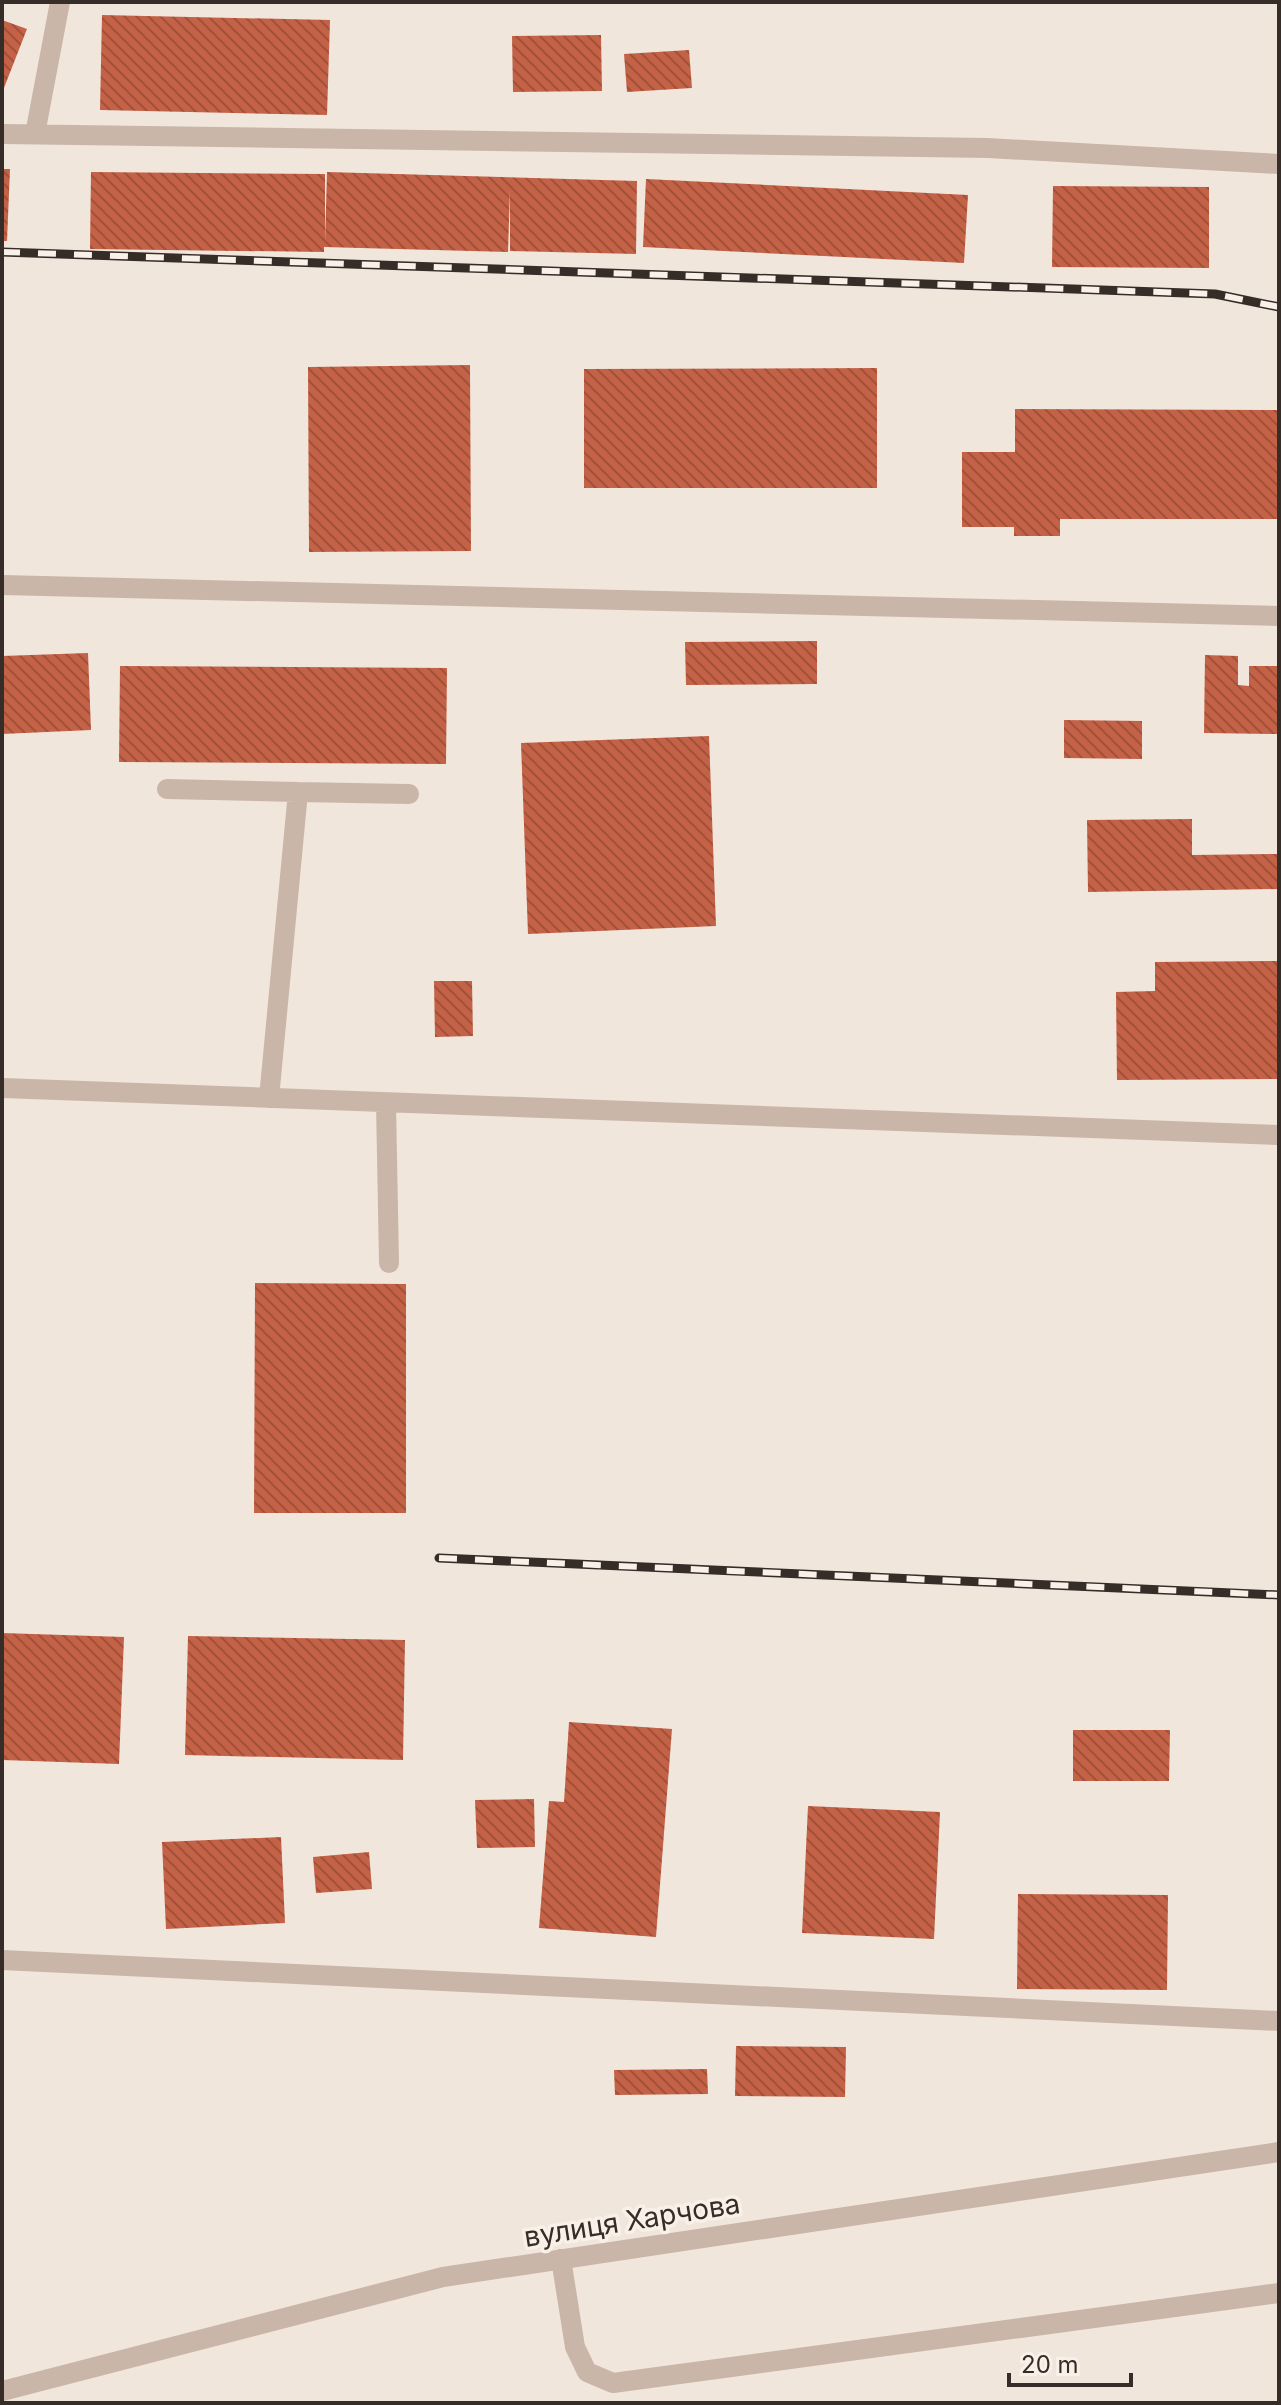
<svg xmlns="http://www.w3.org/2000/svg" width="1281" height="2405" font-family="Inter,sans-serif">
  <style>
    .building { fill: url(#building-back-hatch) }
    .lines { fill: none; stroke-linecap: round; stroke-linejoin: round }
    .lane { stroke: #c9b6a8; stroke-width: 20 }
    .street { stroke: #c9b6a8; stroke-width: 20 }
    .rail-casing { stroke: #362c28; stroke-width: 9 }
    .rail { stroke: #f9f1e8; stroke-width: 6; stroke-dasharray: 18; stroke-linecap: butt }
    .labels { text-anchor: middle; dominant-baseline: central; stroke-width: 7; stroke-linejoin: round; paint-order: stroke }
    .street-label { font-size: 28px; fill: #362c28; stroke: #f9f1e8 }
  </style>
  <defs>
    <pattern id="building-back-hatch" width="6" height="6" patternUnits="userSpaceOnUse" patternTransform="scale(2)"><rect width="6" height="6" fill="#c46247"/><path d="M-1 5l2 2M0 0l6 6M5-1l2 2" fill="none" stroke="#a0513b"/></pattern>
  </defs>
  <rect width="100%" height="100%" fill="#f1e6dc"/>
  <!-- building -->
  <path class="building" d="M102,15L330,20L327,115L100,110Z
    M2,20L27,29L2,93Z
    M601,35L602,91L513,92L512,36Z
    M689,50L692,88L627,92L624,54Z
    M2,169H10L7,241H2Z
    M91,172L325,174V242L327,172L637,181L636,254L510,251V190L508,252L324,247V252L90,249Z
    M646,179L968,195L964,263L643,247Z
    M1053,186L1209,187V268L1052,267Z
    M470,365L471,551L309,552L308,367Z
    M877,368V488H584V369Z
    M1015,409L1279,410V519H1060V536H1014V527H962V452H1015Z
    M817,641V684L686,685L685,642Z
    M88,653L91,730L2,734V656Z
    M1205,655L1238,656V685L1249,686V666H1278L1279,734L1204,733Z
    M120,666L447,668L446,764L119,762Z
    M1064,720L1142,721V759L1064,758Z
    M709,736L716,926L528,934L521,743Z
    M1192,819V855L1279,854V889L1088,892L1087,820Z
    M1279,961V1079L1117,1080L1116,992L1155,991V962Z
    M434,981H472L473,1036L435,1037Z
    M255,1283L406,1284V1513H254Z
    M2,1633L124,1637L119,1764L2,1760Z
    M188,1636L405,1640L403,1760L185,1755Z
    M569,1722L672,1729L656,1937L539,1928L549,1801L564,1802Z
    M1073,1730H1170L1169,1781H1073Z
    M534,1799L535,1847L477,1848L475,1800Z
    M808,1806L940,1812L934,1939L802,1933Z
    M281,1837L285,1923L166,1929L162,1842Z
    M369,1852L372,1889L316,1893L313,1857Z
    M1018,1894L1168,1895L1167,1990L1017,1989Z
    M736,2046L846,2047L845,2097L735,2096Z
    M707,2069L708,2094L615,2095L614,2070Z"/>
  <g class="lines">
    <!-- lane -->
    <path class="lane" d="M2,134L988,148L1279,164
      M35,134L60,2
      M2,585L1279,616
      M167,789L298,792
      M2,1088L1279,1135
      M269,1098L298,792L409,794
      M386,1103L389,1263
      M2,1960L1279,2021
      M561,2259L575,2347L587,2372L613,2383L1279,2293"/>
    <!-- street -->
    <path class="street" d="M2,2391L443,2277L1279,2152"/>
    <defs>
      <path id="rail" d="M2,252L1215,294L1279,307
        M439,1558L1279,1595"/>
    </defs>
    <!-- rail casing -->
    <use href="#rail" class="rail-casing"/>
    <!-- rail -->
    <use href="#rail" class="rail"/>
  </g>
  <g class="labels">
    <!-- street labels -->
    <g class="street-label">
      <text transform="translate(632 2220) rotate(-9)">вулиця Харчова</text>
    </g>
  </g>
  <!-- border -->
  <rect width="1281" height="2405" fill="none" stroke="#362c28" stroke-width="8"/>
  <!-- scale -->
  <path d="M1009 2373v12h122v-12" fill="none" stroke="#362c28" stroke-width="4"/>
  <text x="1021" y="2373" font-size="24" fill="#362c28" stroke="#f9f1e8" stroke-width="6" paint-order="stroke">20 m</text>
</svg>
